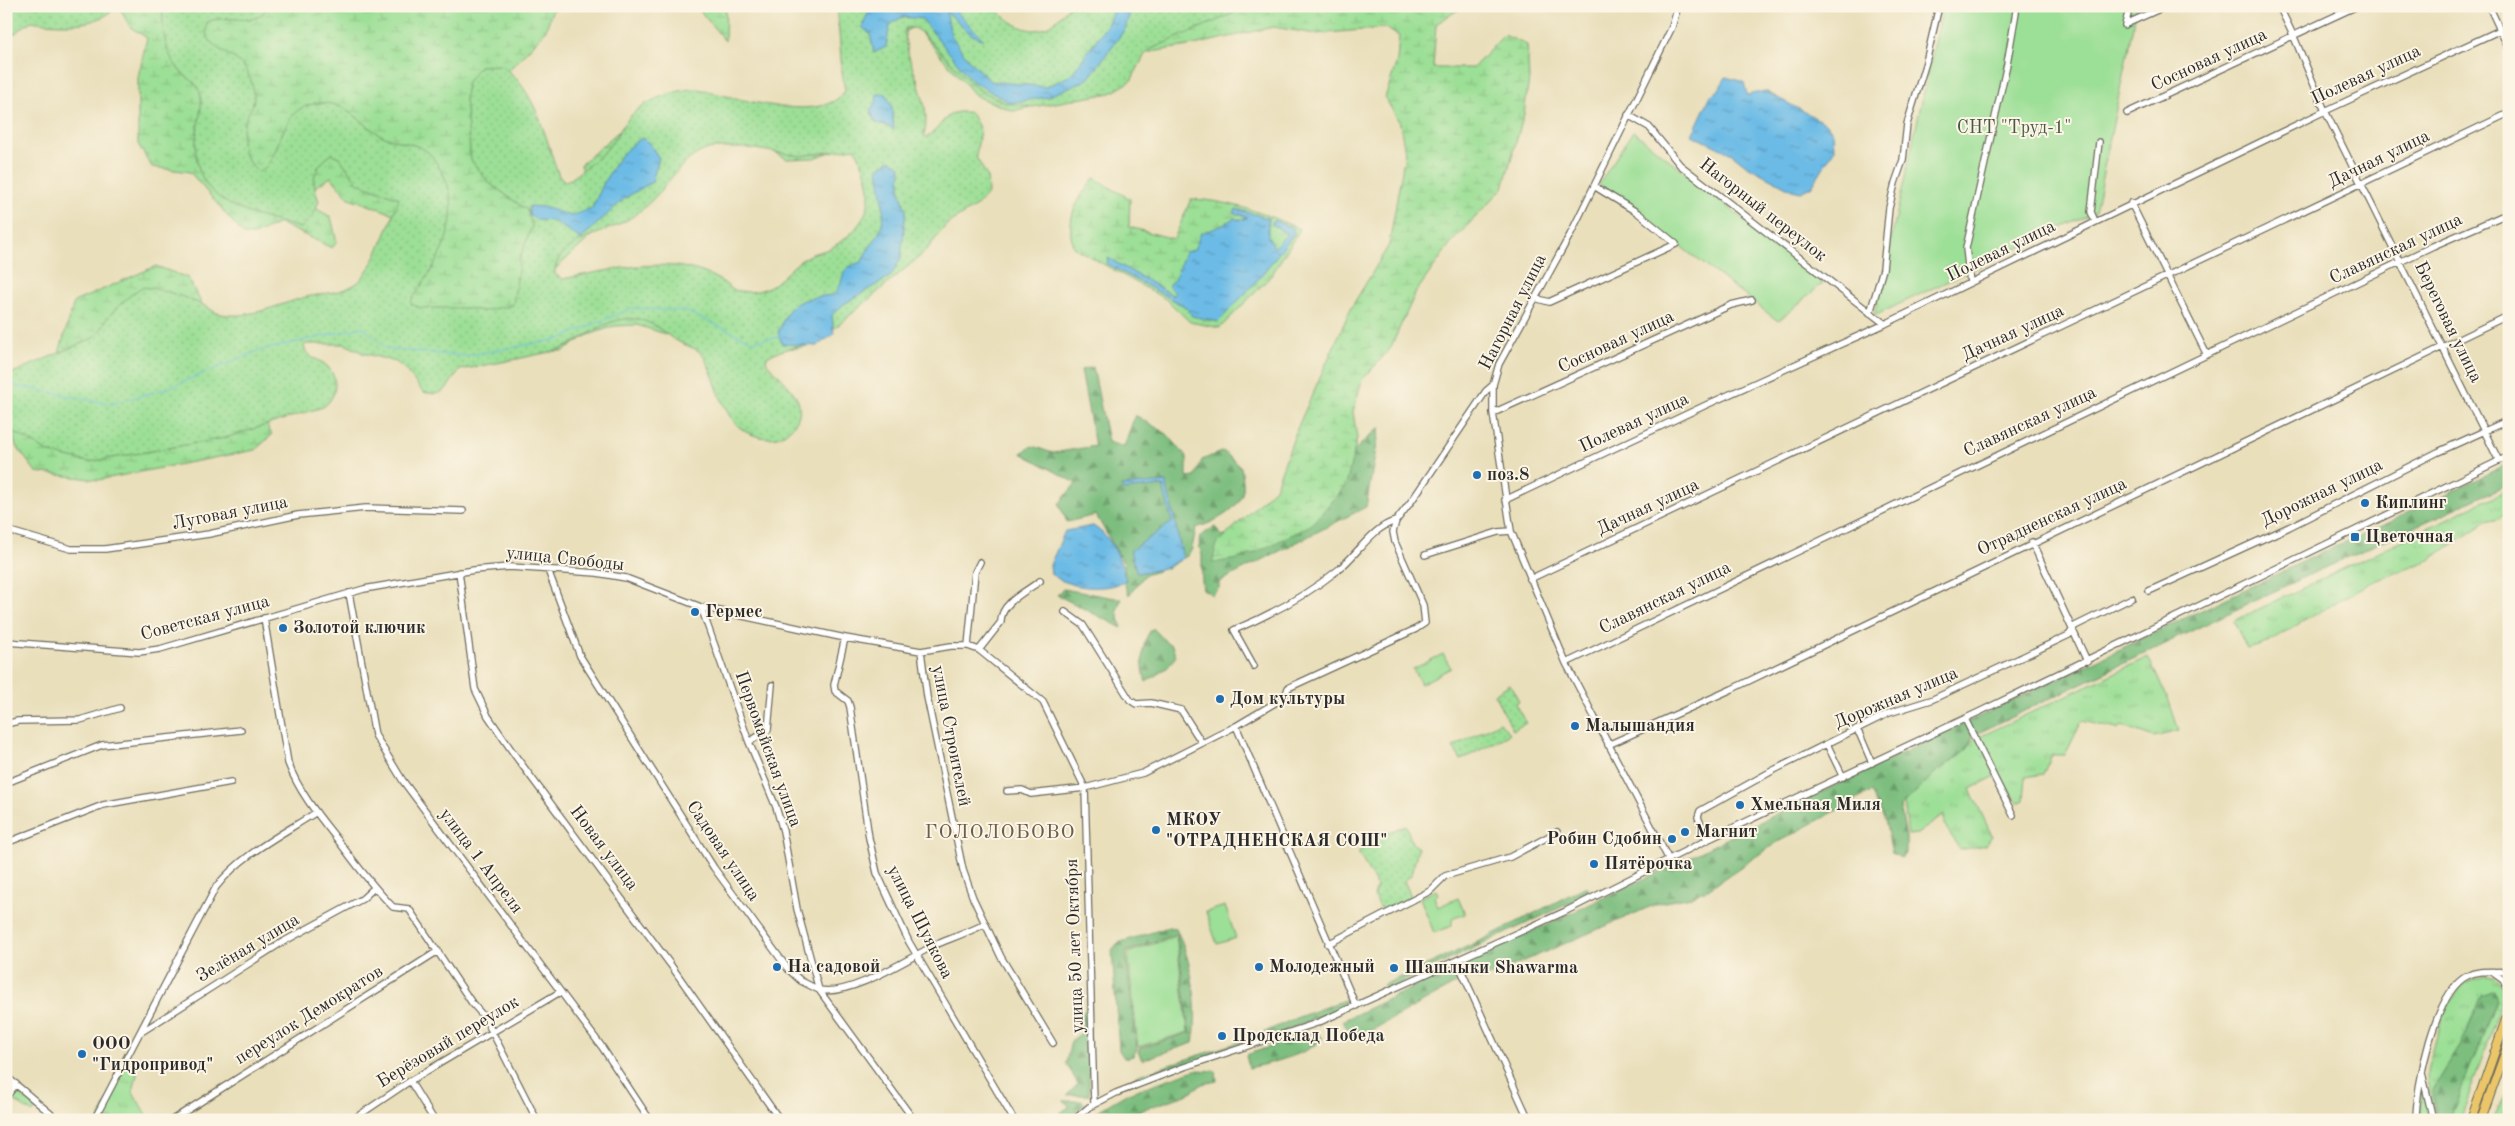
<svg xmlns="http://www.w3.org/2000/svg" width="2515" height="1126" font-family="'Old Standard TT',serif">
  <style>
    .grass { fill: url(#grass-tufts); stroke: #648560 }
    .forest { fill: url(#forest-firs); stroke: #547455 }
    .wetland { fill: url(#wetland-marsh); stroke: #648560 }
    .park { fill: url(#park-dots); stroke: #648560; fill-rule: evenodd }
    .garden { fill: #9cdf96; stroke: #648560 }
    .water { fill: url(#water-ripples); stroke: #4c7388 }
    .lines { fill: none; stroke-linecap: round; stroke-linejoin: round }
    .stream { stroke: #6cbbe6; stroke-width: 1 }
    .minor-casing { stroke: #6e6a5d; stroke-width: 8 }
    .highway-casing { stroke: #6e6a5d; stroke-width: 10 }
    .minor { stroke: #fff; stroke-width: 5.5 }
    .highway { stroke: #ebc669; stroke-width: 8 }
    .poi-dot { fill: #1f6fb2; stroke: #fcf5e5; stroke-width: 2 }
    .labels { text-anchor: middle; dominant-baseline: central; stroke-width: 4; stroke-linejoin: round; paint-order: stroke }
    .street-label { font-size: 18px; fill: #2b2b2b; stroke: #fcf5e5 }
    .park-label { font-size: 18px; fill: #475846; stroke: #fcf5e5 }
    .poi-label { font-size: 18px; font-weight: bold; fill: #2b2b2b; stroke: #fcf5e5; text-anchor: start }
    .quarter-label { font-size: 20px; letter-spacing: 1px; fill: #6c5d4c; stroke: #fcf5e5 }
  </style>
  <defs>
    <pattern id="grass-tufts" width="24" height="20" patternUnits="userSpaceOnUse" patternTransform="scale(1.25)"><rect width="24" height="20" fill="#9cdf96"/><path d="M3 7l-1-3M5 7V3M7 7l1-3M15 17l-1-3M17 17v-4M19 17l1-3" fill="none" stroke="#87c081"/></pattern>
    <pattern id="forest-firs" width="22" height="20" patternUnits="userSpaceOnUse" patternTransform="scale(1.25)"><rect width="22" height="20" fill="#7dbe7f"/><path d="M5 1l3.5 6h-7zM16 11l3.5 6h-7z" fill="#679b68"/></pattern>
    <pattern id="wetland-marsh" width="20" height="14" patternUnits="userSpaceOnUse" patternTransform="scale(1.25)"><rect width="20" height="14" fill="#9cdf96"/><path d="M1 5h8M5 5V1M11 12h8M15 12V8" fill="none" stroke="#87c081"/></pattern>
    <pattern id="park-dots" width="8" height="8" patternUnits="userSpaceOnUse" patternTransform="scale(1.25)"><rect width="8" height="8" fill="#9cdf96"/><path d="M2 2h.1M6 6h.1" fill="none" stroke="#87c081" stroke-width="1.8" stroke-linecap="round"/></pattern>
    <pattern id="water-ripples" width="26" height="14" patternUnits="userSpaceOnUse" patternTransform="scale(1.25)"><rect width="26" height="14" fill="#6cbbe6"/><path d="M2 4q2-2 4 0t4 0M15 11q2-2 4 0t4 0" fill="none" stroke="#5998bb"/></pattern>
  </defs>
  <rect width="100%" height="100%" fill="#fcf5e5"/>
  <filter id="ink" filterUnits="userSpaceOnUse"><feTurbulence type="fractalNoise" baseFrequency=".02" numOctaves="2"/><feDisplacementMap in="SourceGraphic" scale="10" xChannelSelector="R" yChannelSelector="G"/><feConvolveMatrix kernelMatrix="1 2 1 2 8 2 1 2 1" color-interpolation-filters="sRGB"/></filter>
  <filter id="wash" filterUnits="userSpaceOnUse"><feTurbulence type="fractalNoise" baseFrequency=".0096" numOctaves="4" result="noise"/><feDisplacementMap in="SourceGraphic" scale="20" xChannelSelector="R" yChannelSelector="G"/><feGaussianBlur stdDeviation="1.12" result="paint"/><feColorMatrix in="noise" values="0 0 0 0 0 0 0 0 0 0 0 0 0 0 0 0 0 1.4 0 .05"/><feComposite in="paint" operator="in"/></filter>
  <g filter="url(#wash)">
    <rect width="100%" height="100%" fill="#e9dfbb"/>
    <!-- grass -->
    <path class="grass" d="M2509,489V510L2499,519L2486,522L2428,561L2372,582L2262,645L2247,649L2234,621Z
      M2148,657L2169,701L2179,731L2154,737L2122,726L2117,729L2082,721L2065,755H2052L2043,774L2026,777L2024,800L2018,803L1998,775L1970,789L1992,836L1985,845L1960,850L1944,824V815L1917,834L1908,835L1904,803L1936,772L1964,752L1973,740Z
      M2483,975C2494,975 2498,978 2503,987L2500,1007L2460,1120H2436C2433,1105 2427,1088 2427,1074C2427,1066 2431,1059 2433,1051C2442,1018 2446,987 2483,975Z
      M126,1064L138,1070L133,1092L149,1120H98Z
      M2423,1081L2431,1120H2419Z
      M2509,1086V1120H2494Z
      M15,1091L37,1108L33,1113L8,1097Z"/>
    <!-- forest -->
    <path class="forest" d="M1093,367L1108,442L1124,447L1135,415L1167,434L1187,457V478L1195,477L1202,460L1223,451L1241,467C1242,474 1244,483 1243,490C1239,511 1214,522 1196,528L1192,549L1187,556L1167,568L1145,575L1129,595L1124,583V564L1096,515L1067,522L1059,504L1076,483L1021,453L1032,446L1053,453L1095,446L1081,370Z
      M1380,427L1366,507L1219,582V588L1212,595L1203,589C1201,576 1202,572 1202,560C1203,551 1197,548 1200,536L1215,527L1222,536L1246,527L1274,523Z
      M2509,463V484L2302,578L1974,735L1964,752L1936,772L1900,807L1906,836V854L1901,858L1892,853L1885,820L1871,792L1776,843L1705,891L1691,897L1659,903L1480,980L1470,976L1363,1035L1347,1028L1342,1021L1684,860L1790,807L2346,541L2355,539Z
      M1063,589L1121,599L1117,611L1122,628L1057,595Z
      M1153,628L1167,643L1172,645L1176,656L1168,667L1146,682C1141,666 1140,641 1153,628Z
      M1587,886L1589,894L1387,989L1383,985L1484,939Z
      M1169,927L1176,929C1192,959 1200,1010 1193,1043L1142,1060L1138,1052L1140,1048L1189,1033L1177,934L1126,952L1137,1049L1133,1056L1124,1058L1119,1050L1112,950L1118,943Z
      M2494,990L2497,1000L2449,1120H2437L2432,1091L2462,1043L2481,995Z
      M1347,999L1341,1008L1274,1035L1115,1089L1136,1076L1251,1038L1296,1018Z
      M1090,1006L1089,1095H1067L1078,1084L1066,1063L1071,1041L1083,1032L1081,1014Z
      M1316,1031L1323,1038C1308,1055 1271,1063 1249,1068L1246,1055Z
      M1195,1070L1216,1071L1217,1081L1202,1084L1186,1095L1112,1120H1082L1128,1093Z
      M1063,1101H1082L1085,1104L1067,1120L1060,1113L1070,1106Z"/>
    <!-- wetland -->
    <path class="wetland" d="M119,6H554L545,32L505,74L540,185L584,190L581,164L618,132L691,150L663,188L619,211L541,282L755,325L873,221V188L862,141L814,158L787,159L764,146L796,129L851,93L838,25L845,6L890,25L922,19L972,81L1132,6H1464L1436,24L1433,68H1473L1504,35L1527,45L1529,79L1524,114L1503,188L1450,244L1416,292L1390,349L1362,380L1353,412L1357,438L1346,485L1311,525L1257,552L1238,559L1212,563L1217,544L1275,488L1299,424L1351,308L1389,245L1405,153L1400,123L1385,98L1397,61L1399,36L1385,28L1316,34L1273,27L1194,45L1127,56L1074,96L1013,111L976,96L915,26L895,37L909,75L918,79L919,96L850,308L817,344L797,348L770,350L678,338L637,325L614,326L586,336L564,351L376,353L410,223L391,213L349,198L331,177L307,192L308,204L331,217L337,242L332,248L279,223L254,235H244L190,172L152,167L138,144V77L147,38L130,27Z
      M697,6H726L725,41L696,6Z
      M1094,178L1130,199L1129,227L1174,239L1191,199C1231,201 1264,213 1300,229L1271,276L1220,328L1190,322L1167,300L1073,247C1066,215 1076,203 1094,178Z
      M156,266L188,278L272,435L255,450L98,480L36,472L16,446L9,421L58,357L74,302Z"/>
    <!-- park -->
    <path class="park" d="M6,6H117C98,29 57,25 31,21L6,40Z
      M163,6H268C257,30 230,12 207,22L206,33C217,61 248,48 254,95C255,103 250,109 247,116C238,137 241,158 258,172C281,164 277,113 309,105C343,97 353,117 379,134C393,143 414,141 428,152C434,158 439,167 443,174C466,218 438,263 412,299L411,304L421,308H465L483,311L513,305L520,258L532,226L527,210L489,183L471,160L465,99L467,82L479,66L501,65C537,90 545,138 559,176L565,181L571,179C582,169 596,161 606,150C620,133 627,113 649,102C661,96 679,90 692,89C700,88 711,92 718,94C749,101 824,123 845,91L842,72L837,6H991C1021,31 1040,44 1069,6H1243L1232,14L1151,49L1144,56L1131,81L1111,93L1033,107L1005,103L976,88L922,33L914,28H905C903,64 934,98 924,136L926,137C945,127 943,107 971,113L980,129L976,157L987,176L988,193L978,205L947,224L925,252L822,339L774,353L766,358L767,363C782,381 818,405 788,431C780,438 771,439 760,437C720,428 721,385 704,357C699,348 688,347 679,342C668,337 659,326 647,322C616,309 590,336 564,348C555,352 544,353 535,355C510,361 485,365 460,370C447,384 448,399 423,392L404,368L396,362L363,353L345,344H306L304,346C306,359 319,358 327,366C339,378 337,398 323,407L225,438L89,462L50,453L6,427V376L93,338C100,331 102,328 107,319C112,311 133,292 142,287C164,289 188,298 207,307C211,309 214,312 217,313C244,321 277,305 302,298C320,293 342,294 357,283C372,272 393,217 399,198L358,183L339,157L332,154C313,168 310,179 319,201L313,216L301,228C252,214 191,206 196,139C197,124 205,103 199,90C195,81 187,78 180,71C164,52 162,30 163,6ZM713,148H747L801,156L855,148C877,190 876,221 831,248C823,252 813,252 806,257C778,275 775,298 733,290C686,249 617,269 562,279L555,274C553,242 605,234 627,220C634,216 642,210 648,204C669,185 683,154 713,148Z
      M1510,684L1519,701L1515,704L1526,723L1513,730L1494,694Z
      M1500,722L1509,733L1508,735L1461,760L1453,747Z
      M1406,825L1412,843L1418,848L1412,874L1404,881L1411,896L1383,912L1374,896L1377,887L1358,852L1381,835Z"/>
    <!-- garden -->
    <path class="garden" d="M1943,6H2137L2095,212L1874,316Z
      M1633,131L1823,283L1778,321L1599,184Z
      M1443,654L1451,668L1421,684L1413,669Z
      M1436,890L1438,894L1434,897L1438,907L1458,898L1465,914L1452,919V926L1434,933L1420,898Z
      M1225,906L1236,938L1217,944L1206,912Z
      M1176,936L1188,1032L1138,1047L1128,953Z"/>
    <!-- water -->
    <path class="water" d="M871,6H951L984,40L972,35L946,11L951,35L967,58L990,81L1046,87L1071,75L1107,25L1115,6H1132L1125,29L1088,79L1047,97L1010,103L972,81L922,19L902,17L890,25L886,47L874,53L870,34L862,27Z
      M1726,77L1744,82L1747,95L1765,91L1827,124L1833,133L1834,150L1812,186L1801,192L1792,190L1747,166L1732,154L1692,135L1711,95L1718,91Z
      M877,94H886L892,107L894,130L885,125L876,123L870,110L876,102Z
      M642,138L649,143L659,158L652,182L625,198L581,239L553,221L536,220L529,215V206L543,207L571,216L592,208C604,183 616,152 642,138Z
      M890,160L901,166L900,191L906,210L901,258L891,276L844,304L832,315L834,334L817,346L782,344L778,332C782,326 784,316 789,310C798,298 820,296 834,295C849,276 835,269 862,262C866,248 879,239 882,224C886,207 880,186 878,168Z
      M1236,209L1268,218V237L1274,247L1287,234L1272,224L1273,220L1293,228L1294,234L1255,283L1218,322L1192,316L1186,307L1107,264L1108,258L1174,296L1175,293L1168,286L1175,278L1185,252L1194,250L1201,233L1221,226L1234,218L1240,220L1247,218L1234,213Z
      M1166,482L1183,558L1163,569L1137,573L1130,551L1172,522L1163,486L1123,490L1121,486Z
      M1093,526C1113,538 1120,559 1126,580C1106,592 1070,589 1051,574L1050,565L1065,531Z"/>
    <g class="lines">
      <!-- stream -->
      <path class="stream" d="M6,384L111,404L168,388L258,351L363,327L386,349L465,356L559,339L632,308L685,311L752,341L780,337"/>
    </g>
  </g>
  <g filter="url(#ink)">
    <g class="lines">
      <defs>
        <path id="minor" d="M2279,6L2294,37L2325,111L2499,461
          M2489,6L2509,49
          M2126,24L2166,6
          M2125,25L2130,6
          M2127,113L2357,6
          M1628,115L1649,127L1680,165L1885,324
          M2131,203L2207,355
          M2095,221L2091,212L2099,142
          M1970,283L1966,248L2007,64L2017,6
          M1535,298L1549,302L1676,244L1638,213L1594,186
          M1870,313L1883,269L1889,208L1895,183L1903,160L1907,124L1926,62L1939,6
          M1493,413L1731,305L1752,300
          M1505,500L1706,405L1885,324L2325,111L2509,26
          M6,530L71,549H105L209,534L298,515L366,508L463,511
          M2032,542L2087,661
          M1425,555L1498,532L1511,531
          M548,570L580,656L714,868L788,969L801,981L819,990L914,1120
          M459,572L475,689L488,716L514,754L670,964L780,1120
          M1530,579L2509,113
          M2149,591L2289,527L2438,452L2509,420
          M349,593L375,735L403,781L602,1047L650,1120
          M701,607L749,742L776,807L783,831L797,909L819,990C850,997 907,959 935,945C952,938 969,932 985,924
          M1065,612L1083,625L1130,700L1136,704L1151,703L1181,710L1202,743
          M264,618L288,763C299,792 318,815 337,839C355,863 372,886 393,907L409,909L472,1003L485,1018L537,1120
          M845,638L834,685L835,691L848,701L850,707L869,838L877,873L909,942L1014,1120
          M6,642L139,652L160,649L364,589L474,570L510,567L597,573L626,578L701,607L845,638L921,651L951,646H968L979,650L1043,702L1085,788L1094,1103
          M968,646L975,572L980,562
          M979,650L1001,622C1000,603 1027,591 1040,581
          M921,651L927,697L963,870L973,898L1001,957L1053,1043
          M1566,663L2433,246L2509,213
          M1254,666L1234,630C1270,615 1307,595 1338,570C1358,554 1372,527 1396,521
          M1965,719L2013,815
          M6,724L18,721L80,720L120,708
          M1236,726L1356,1006
          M1856,729L1860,735L1872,763
          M749,742L768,730L772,685
          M1827,744L1843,777
          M1608,745L1732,689L2509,315
          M6,783L102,745L241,730
          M1007,791L1022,790L1031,794L1085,788L1143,773L1236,726L1285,697L1288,688L1416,629L1425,623L1423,605L1395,542L1393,532L1396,521L1413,499L1486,391L1493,385
          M1707,840L1698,817L1700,811L1772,771L1889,713L1931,700L2069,635L2075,626L2132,598
          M6,843L103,805L231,782
          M1669,860L1566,663L1511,531L1493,413V385L1499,364L1570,235L1672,27L1678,6
          M1328,944L1430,891L1445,876L1510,857L1557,832
          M1457,961L1529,1120
          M2492,972L2503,980L2509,990
          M140,1033L281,943L362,899L374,888
          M2422,1073L2433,1120
          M6,1076L58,1120
          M410,1081L434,1120
          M6,1097L16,1084
          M94,1120L216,887C242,854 281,835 315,813
          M172,1120L438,951
          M352,1120L410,1081L560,992
          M1074,1120L1089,1107L1116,1093L1184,1067L1317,1023L1564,912L1707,840L1979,712L2509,456
          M2416,1120C2416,1086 2435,992 2467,976C2480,969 2495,973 2509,971"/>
        <path id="highway" d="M2471,1120L2509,1011
          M2481,1120L2509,1042"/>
      </defs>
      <!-- minor casing -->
      <use href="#minor" class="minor-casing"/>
      <!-- highway casing -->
      <use href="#highway" class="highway-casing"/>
      <!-- minor -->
      <use href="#minor" class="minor"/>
      <!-- highway -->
      <use href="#highway" class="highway"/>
    </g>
  </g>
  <!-- markers -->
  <g class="poi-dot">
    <circle cx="1477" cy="475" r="5"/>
    <circle cx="2365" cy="503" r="5"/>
    <rect x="2350" y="532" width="10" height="10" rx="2.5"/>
    <circle cx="695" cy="612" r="5"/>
    <circle cx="283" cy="628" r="5"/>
    <circle cx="1220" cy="699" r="5"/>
    <circle cx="1575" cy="726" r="5"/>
    <circle cx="1740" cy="805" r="5"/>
    <circle cx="1156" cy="830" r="5"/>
    <circle cx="1685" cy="832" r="5"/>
    <circle cx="1672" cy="839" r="5"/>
    <circle cx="1594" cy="864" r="5"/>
    <circle cx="777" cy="967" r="5"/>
    <circle cx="1259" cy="967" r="5"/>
    <circle cx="1394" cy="968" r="5"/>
    <circle cx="1222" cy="1036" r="5"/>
    <circle cx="82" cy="1054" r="5"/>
  </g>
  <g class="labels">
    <!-- street labels -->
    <g class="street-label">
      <text transform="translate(2209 60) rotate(-25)">Сосновая улица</text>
      <text transform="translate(2366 75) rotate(-25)">Полевая улица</text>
      <text transform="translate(2379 159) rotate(-26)">Дачная улица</text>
      <text transform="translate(1763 210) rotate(38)">Нагорный переулок</text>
      <text transform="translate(2396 249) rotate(-25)">Славянская улица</text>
      <text transform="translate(2001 251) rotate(-26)">Полевая улица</text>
      <text transform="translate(1513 312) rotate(-63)">Нагорная улица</text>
      <text transform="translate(2448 322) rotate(64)">Береговая улица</text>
      <text transform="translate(2013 333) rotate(-25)">Дачная улица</text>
      <text transform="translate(1616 342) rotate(-25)">Сосновая улица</text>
      <text transform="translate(2030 422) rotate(-25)">Славянская улица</text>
      <text transform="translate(1634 423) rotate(-25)">Полевая улица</text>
      <text transform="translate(2322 493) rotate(-26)">Дорожная улица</text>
      <text transform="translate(1648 507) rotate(-25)">Дачная улица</text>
      <text transform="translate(230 513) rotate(-11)">Луговая улица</text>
      <text transform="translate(2052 517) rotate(-25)">Отрадненская улица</text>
      <text transform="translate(565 559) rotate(6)">улица Свободы</text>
      <text transform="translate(1665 598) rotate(-26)">Славянская улица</text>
      <text transform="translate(205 618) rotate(-15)">Советская улица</text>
      <text transform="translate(1896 698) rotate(-23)">Дорожная улица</text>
      <text transform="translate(951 736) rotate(79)">улица Строителей</text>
      <text transform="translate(768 749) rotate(70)">Первомайская улица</text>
      <text transform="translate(604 848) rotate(53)">Новая улица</text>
      <text transform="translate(723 851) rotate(56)">Садовая улица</text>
      <text transform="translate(481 861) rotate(53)">улица 1 Апреля</text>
      <text transform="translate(920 922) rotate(63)">улица Шуякова</text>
      <text transform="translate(1075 946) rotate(-92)">улица 50 лет Октября</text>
      <text transform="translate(248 948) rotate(-31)">Зелёная улица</text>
      <text transform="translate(309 1015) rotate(-32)">переулок Демократов</text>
      <text transform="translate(448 1042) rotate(-31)">Берёзовый переулок</text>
    </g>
    <!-- park labels -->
    <g class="park-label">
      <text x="2014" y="128">СНТ "Труд-1"</text>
    </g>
    <!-- poi labels -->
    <g class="poi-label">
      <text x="1487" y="475">поз.8</text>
      <text x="2375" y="503">Киплинг</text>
      <text x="2365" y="537">Цветочная</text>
      <text x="705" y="612">Гермес</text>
      <text x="293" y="628">Золотой ключик</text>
      <text x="1230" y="699">Дом культуры</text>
      <text x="1585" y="726">Малышандия</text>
      <text x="1750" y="805">Хмельная Миля</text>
      <text x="1166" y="820">МКОУ<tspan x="1166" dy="21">"ОТРАДНЕНСКАЯ СОШ"</tspan></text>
      <text x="1695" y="832">Магнит</text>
      <text x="1662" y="839" text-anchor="end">Робин Сдобин</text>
      <text x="1604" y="864">Пятёрочка</text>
      <text x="787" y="967">На садовой</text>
      <text x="1269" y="967">Молодежный</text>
      <text x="1404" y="968">Шашлыки Shawarma</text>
      <text x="1232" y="1036">Продсклад Победа</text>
      <text x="92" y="1044">ООО<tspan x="92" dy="21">"Гидропривод"</tspan></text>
    </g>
    <!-- quarter labels -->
    <g class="quarter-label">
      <text x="1000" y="833">ГОЛОЛОБОВО</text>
    </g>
  </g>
  <!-- margin -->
  <rect width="2515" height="1126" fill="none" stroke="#fcf5e5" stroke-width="25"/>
</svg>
